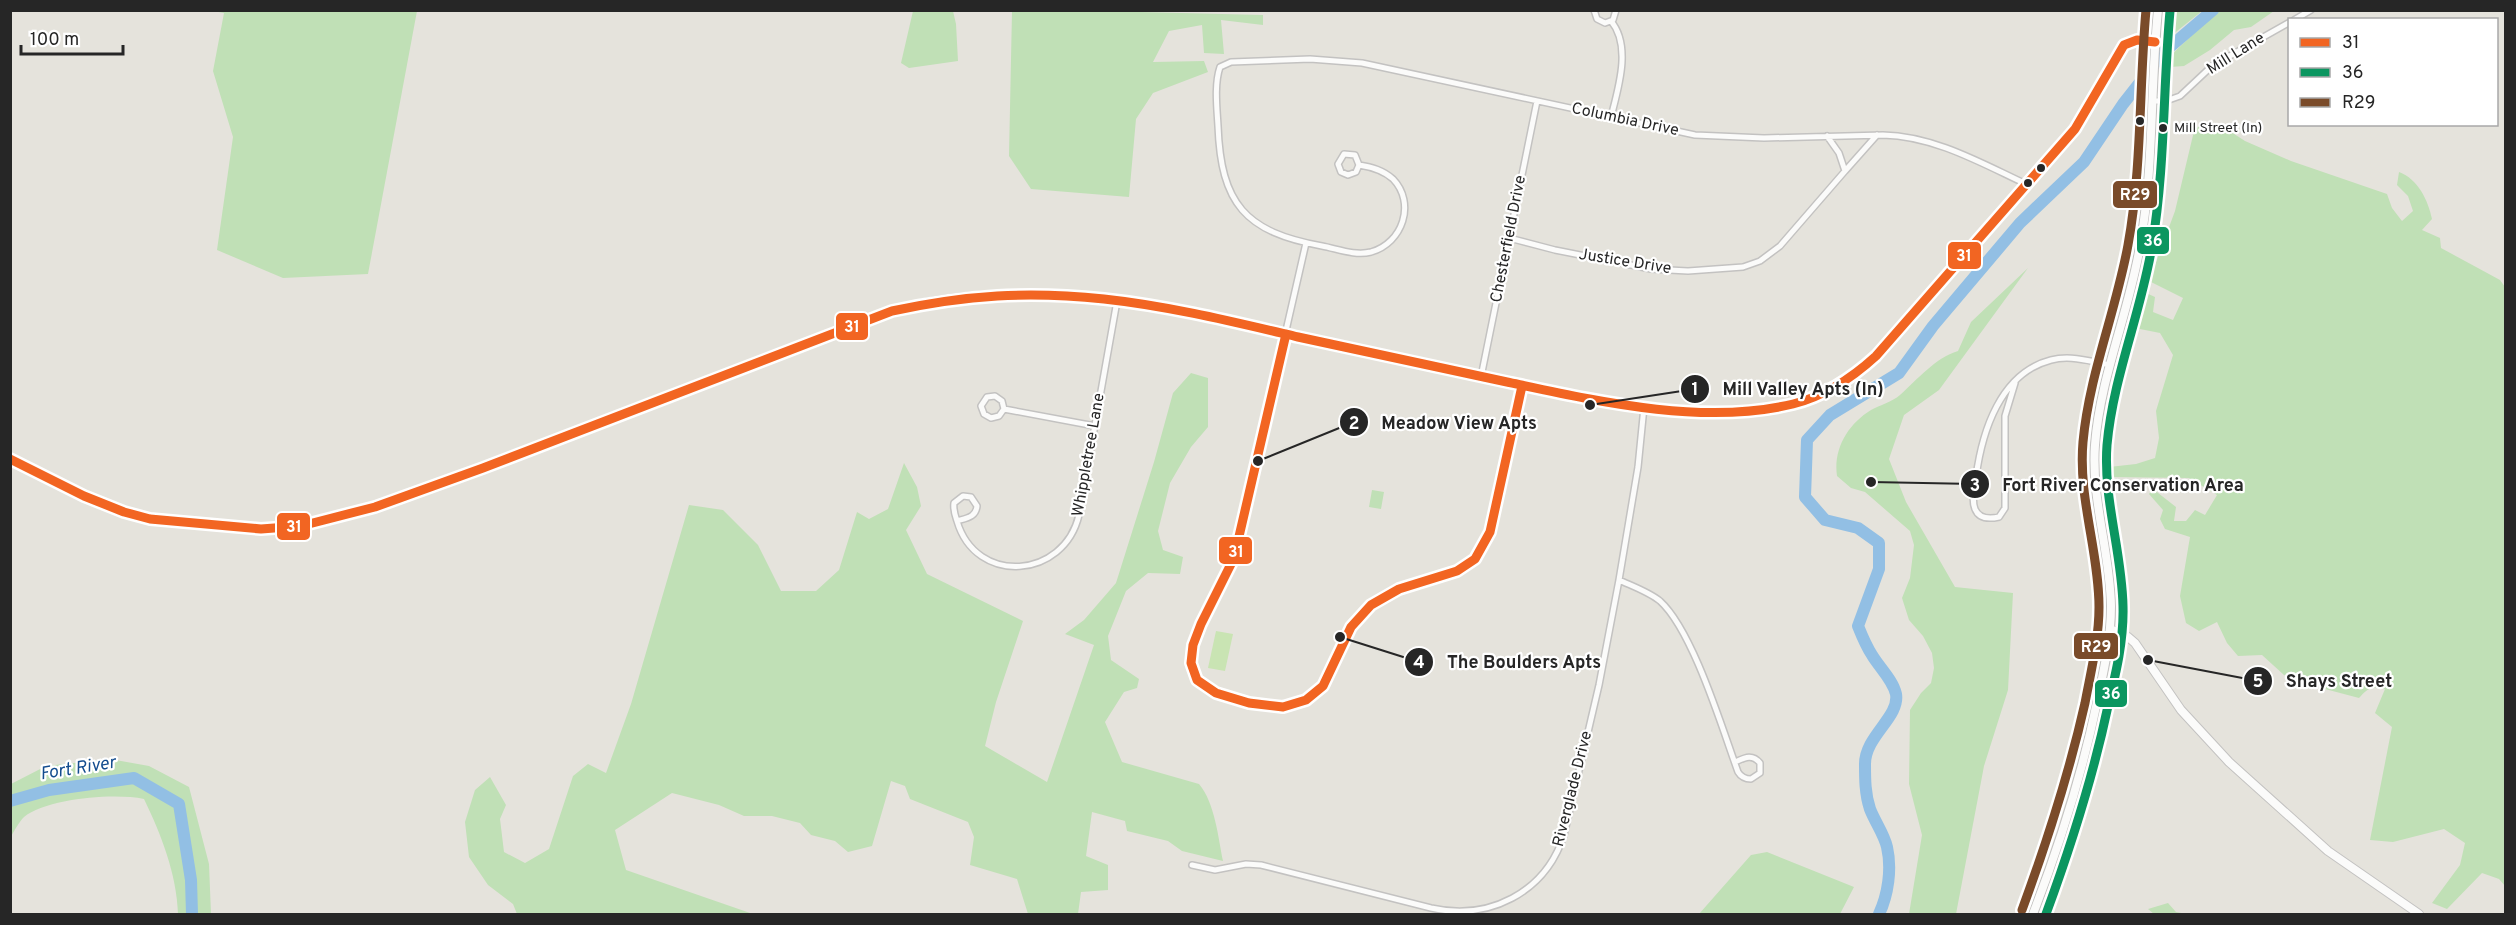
<svg xmlns="http://www.w3.org/2000/svg" width="2516" height="925" font-family="Overpass,sans-serif">
  <style>
    .green { fill: #c0e0b6 }
    .pitch { fill: #c9e4b3 }
    .lines { fill: none; stroke-linecap: round; stroke-linejoin: round }
    .river { stroke: #92bfe4; stroke-width: 12 }
    .minor-casing { stroke: #c3c2c1; stroke-width: 8 }
    .tertiary-casing { stroke: #c3c2c1; stroke-width: 10 }
    .secondary-casing { stroke: #c3c2c1; stroke-width: 10 }
    .minor { stroke: #fbfbfa; stroke-width: 5 }
    .tertiary { stroke: #fbfbfa; stroke-width: 7 }
    .secondary { stroke: #fbfbfa; stroke-width: 8 }
    .bus-1-casing { stroke: #fff; stroke-width: 14 }
    .bus-2-casing { stroke: #fff; stroke-width: 14 }
    .bus-3-casing { stroke: #fff; stroke-width: 14 }
    .bus-1 { stroke: #f26522; stroke-width: 9 }
    .bus-2 { stroke: #0b9660; stroke-width: 9 }
    .bus-3 { stroke: #7a4b2a; stroke-width: 9 }
    .bus-dot { fill: #262626; stroke: #fff; stroke-width: 2 }
    .labels { text-anchor: middle; dominant-baseline: central; stroke-width: 4.5; stroke-linejoin: round; paint-order: stroke }
    .bus-label { font-size: 14px; fill: #262626; stroke: #fff; text-anchor: start }
    .street-label { font-size: 16px; fill: #262626; stroke: #fff }
    .water-label { font-size: 18px; font-style: italic; fill: #134c8e; stroke: #fff }
    .leader { fill: none; stroke: #262626; stroke-width: 2 }
    .callout-dot { fill: #262626; stroke: #fff; stroke-width: 2 }
    .mark-label { font-size: 18px; text-anchor: middle; font-weight: bold; fill: #fff }
    .callout-label { font-size: 18px; text-anchor: middle; font-weight: bold; fill: #262626; stroke: #fff; stroke-width: 4.5; stroke-linejoin: round; paint-order: stroke }
    .line-badge { stroke: #fff; stroke-width: 2 }
    .badge-label { font-size: 16px; text-anchor: middle; font-weight: bold; fill: #fff }
  </style>
  <rect width="100%" height="100%" fill="#e5e3dc"/>
  <!-- green -->
  <path class="green" d="M1059,10L1263,15V25L1221,20L1224,54L1204,53L1202,25L1169,31L1153,62L1204,61L1208,72L1153,93L1136,119L1129,197L1031,189L1009,156L1012,11Z
    M2176,10H2202V11L2172,35L2167,26Z
    M213,11H417L368,274L283,278L217,250L233,137L213,71L224,13Z
    M913,11H953L956,24L958,61L909,68L901,63Z
    M2217,11H2274L2251,27L2234,30L2210,50L2184,66L2170,67L2167,59Z
    M2200,125L2222,126L2245,141L2291,161L2387,194L2392,208L2402,221L2413,211L2408,196L2397,185L2399,172C2418,179 2428,200 2432,219L2422,230L2440,238L2441,248L2500,280L2505,287V886L2499,879L2482,873L2447,909L2432,903L2460,865L2465,843L2444,829L2393,842L2370,840L2392,727L2375,713L2385,689C2372,685 2367,689 2359,698L2325,689L2316,679L2284,675L2262,655L2238,656L2227,643L2217,622L2199,631L2186,623L2180,596L2190,537L2165,529L2160,519L2163,510L2149,494L2153,489L2176,507L2174,521H2186L2195,510L2205,515L2217,495L2189,478L2110,477L2109,467L2136,464L2155,458L2159,438L2156,411L2173,355L2160,333L2135,328L2144,292L2155,297L2153,312L2173,320L2183,298L2149,281L2175,211L2194,131Z
    M2028,268L1939,390L1904,415L1889,459L1906,502L1955,587L2013,593L2008,690L1984,766L1956,914H1909L1922,835L1909,784L1910,710L1921,693L1931,683L1934,668L1932,653L1923,636L1909,620L1902,598L1910,578L1914,545L1910,531L1865,492L1851,488L1837,476C1833,449 1848,424 1871,410C1880,405 1892,402 1900,395C1918,379 1935,358 1958,351L1971,322Z
    M1191,373L1208,378V427L1191,447L1170,483L1158,531L1163,550L1183,557L1180,574L1148,573L1126,591L1108,636L1111,660L1139,679L1137,688L1124,692L1105,722L1122,762L1199,784C1215,803 1218,837 1223,861L1182,851L1168,841L1127,831L1125,821L1092,812L1086,856L1108,865V890L1081,892L1078,914H1028L1017,879L970,865L974,837L968,822L910,799L905,786L891,781L872,846L848,852L835,841L811,835L800,823L772,816H744L719,805L672,793L615,830L626,870L753,914H517L513,904L488,885L469,857L465,822L475,790L490,777L506,805L500,819L504,852L525,863L549,849L573,776L588,764L606,773L631,704L689,505L723,510L758,545L781,591H816L839,570L857,512L869,519L888,509L904,463L917,487L921,506L906,530L927,574L1023,621L996,702L985,746L1047,782L1094,645L1065,634L1084,620L1116,583L1154,462L1173,393Z
    M1372,490L1384,492L1381,509L1369,507Z
    M110,759L149,766L189,787L209,864L211,914H178C177,875 161,834 144,799C114,793 49,798 24,817C19,822 14,831 11,837V784L46,766Z
    M1767,852L1854,887L1840,914H1699L1751,855Z
    M2168,903L2176,912L2187,914H2154L2148,909Z"/>
  <!-- pitch -->
  <path class="pitch" d="M1216,631L1233,634L1225,671L1208,668Z"/>
  <g class="lines">
    <!-- river -->
    <path class="river" d="M10,801L49,790L134,778L179,804L191,880L192,914
      M1879,914C1888,895 1892,869 1887,847C1884,834 1875,822 1870,809C1865,794 1865,779 1865,764C1865,736 1900,717 1896,694C1893,680 1879,667 1872,655C1866,646 1862,636 1858,626L1879,569V543L1858,528L1825,520L1805,497L1807,440L1830,415L1899,373L1933,326L2020,223L2084,162L2123,104L2164,52L2213,10"/>
    <defs>
      <path id="minor" d="M1594,10L1597,19L1605,23L1613,20L1616,10
        M2294,20L2311,10
        M2152,101H2166L2180,96L2212,66L2290,22
        M1611,117C1618,89 1632,46 1611,21
        M1359,165L1356,172L1348,175L1341,172L1338,164L1344,154L1355,155L1359,165C1372,167 1383,170 1393,179C1416,203 1403,243 1371,252C1355,256 1338,249 1322,246C1245,232 1221,204 1218,126C1217,108 1214,85 1220,67L1231,62L1310,59L1362,63L1695,135L1764,138L1883,135C1934,136 1981,163 2026,184
        M1845,171L1877,135
        M1509,238L1555,250L1651,269L1688,271L1743,267L1760,261L1780,246L1845,171L1839,153L1827,136
        M1306,243L1234,558C1229,571 1224,583 1217,595C1205,617 1184,639 1192,666C1199,688 1216,695 1236,700C1251,704 1267,709 1281,708C1327,706 1329,666 1346,634C1353,621 1364,609 1376,601C1416,575 1470,587 1489,534L1522,386
        M1481,377L1537,101
        M2015,383L2005,416V508L1999,517C1990,519 1979,519 1975,509C1971,500 1975,487 1976,477C1982,432 2000,373 2051,360C2070,355 2091,361 2110,365
        M1004,409L999,416L991,418L984,414L981,406L987,397L995,396L1002,401L1004,409L1095,426
        M957,521C967,518 976,517 977,506L971,497L963,496L954,503C953,510 955,515 957,521C976,586 1064,579 1079,515L1117,301
        M1619,580C1632,586 1649,592 1660,601C1693,631 1722,728 1738,772C1741,777 1745,779 1751,779L1760,773V763C1752,753 1744,758 1735,762
        M1192,865L1215,870L1246,864L1261,865L1431,908C1489,921 1545,893 1564,835L1599,685L1619,580L1638,467L1644,407"/>
      <path id="tertiary" d="M10,459L84,496L124,512L150,519L261,529L301,526L334,519L375,507L483,468L892,311C1033,271 1178,310 1317,341C1409,361 1500,381 1592,400C1650,408 1736,419 1793,404C1825,396 1853,379 1876,356L2075,129L2091,105L2124,45L2137,40L2155,42"/>
      <path id="secondary" d="M2110,629L2128,637L2135,643L2181,710L2229,762L2328,851L2419,914
        M2033,914C2060,844 2082,775 2097,702C2104,670 2111,638 2111,606C2110,552 2091,499 2095,445C2100,377 2129,313 2140,246C2154,169 2150,89 2158,10"/>
    </defs>
    <!-- minor casing -->
    <use href="#minor" class="minor-casing"/>
    <!-- tertiary casing -->
    <use href="#tertiary" class="tertiary-casing"/>
    <!-- secondary casing -->
    <use href="#secondary" class="secondary-casing"/>
    <!-- minor -->
    <use href="#minor" class="minor"/>
    <!-- tertiary -->
    <use href="#tertiary" class="tertiary"/>
    <!-- secondary -->
    <use href="#secondary" class="secondary"/>
    <defs>
      <path id="bus-1" d="M1286,334L1234,558L1201,624L1193,645L1191,663L1197,680L1216,693L1249,703L1283,707L1306,700L1323,686L1351,627L1371,605L1399,589L1457,571L1475,559L1490,532L1522,386
        M10,459L84,496L124,512L150,519L261,529L301,526L375,507L483,468L892,311C967,295 1027,291 1104,299C1169,306 1234,322 1298,337C1368,352 1437,367 1507,382C1596,401 1703,426 1793,404C1825,396 1852,378 1876,356L2075,129L2124,45L2137,40L2155,42"/>
      <path id="bus-2" d="M2046,914C2071,846 2093,777 2108,706C2116,673 2124,640 2123,606C2122,552 2103,499 2107,445C2113,377 2141,313 2152,246C2165,169 2163,89 2170,11"/>
      <path id="bus-3" d="M2022,910C2047,842 2069,774 2085,703C2091,671 2099,639 2099,607C2099,552 2078,498 2083,442C2089,375 2116,311 2128,245C2142,168 2139,88 2146,10"/>
    </defs>
    <!-- bus-1 casing -->
    <use href="#bus-1" class="bus-1-casing"/>
    <!-- bus-2 casing -->
    <use href="#bus-2" class="bus-2-casing"/>
    <!-- bus-3 casing -->
    <use href="#bus-3" class="bus-3-casing"/>
    <!-- bus-1 -->
    <use href="#bus-1" class="bus-1"/>
    <!-- bus-2 -->
    <use href="#bus-2" class="bus-2"/>
    <!-- bus-3 -->
    <use href="#bus-3" class="bus-3"/>
  </g>
  <!-- markers -->
  <g class="bus-dot">
    <circle cx="2140" cy="121" r="5"/>
    <circle cx="2163" cy="128" r="5"/>
    <circle cx="2041" cy="168" r="5"/>
    <circle cx="2028" cy="183" r="5"/>
  </g>
  <g class="labels">
    <!-- bus labels -->
    <g class="bus-label">
      <text x="2174" y="128">Mill Street (In)</text>
    </g>
    <!-- street labels -->
    <g class="street-label">
      <text transform="translate(2236 54) rotate(-32)">Mill Lane</text>
      <text transform="translate(1625 120) rotate(12)">Columbia Drive</text>
      <text transform="translate(1509 239) rotate(-79)">Chesterfield Drive</text>
      <text transform="translate(1625 262) rotate(9)">Justice Drive</text>
      <text transform="translate(1089 455) rotate(-80)">Whippletree Lane</text>
      <text transform="translate(1573 789) rotate(-76)">Riverglade Drive</text>
    </g>
    <!-- water labels -->
    <g class="water-label">
      <text transform="translate(78 769) rotate(-9)">Fort River</text>
    </g>
  </g>
  <!-- callouts -->
  <path class="leader" d="M1590 405L1695 389M1258 461L1354 422M1871 482L1975 484M1340 637L1419 662M2148 660L2258 681"/>
  <g class="callout-dot">
    <circle cx="1590" cy="405" r="6"/>
    <circle cx="1258" cy="461" r="6"/>
    <circle cx="1871" cy="482" r="6"/>
    <circle cx="1340" cy="637" r="6"/>
    <circle cx="2148" cy="660" r="6"/>
    <circle cx="1695" cy="389" r="15"/>
    <circle cx="1354" cy="422" r="15"/>
    <circle cx="1975" cy="484" r="15"/>
    <circle cx="1419" cy="662" r="15"/>
    <circle cx="2258" cy="681" r="15"/>
  </g>
  <g class="mark-label">
    <text x="1695" y="395">1</text>
    <text x="1354" y="429">2</text>
    <text x="1975" y="491">3</text>
    <text x="1419" y="668">4</text>
    <text x="2258" y="687">5</text>
  </g>
  <g class="callout-label">
    <text x="1803" y="395">Mill Valley Apts (In)</text>
    <text x="1459" y="429">Meadow View Apts</text>
    <text x="2123" y="491">Fort River Conservation Area</text>
    <text x="1524" y="668">The Boulders Apts</text>
    <text x="2339" y="687">Shays Street</text>
  </g>
  <g class="line-badge">
    <rect x="2112" y="180" width="46" height="29" rx="6" fill="#7a4b2a"/>
    <rect x="2136" y="226" width="34" height="29" rx="6" fill="#0b9660"/>
    <rect x="1947" y="241" width="35" height="29" rx="6" fill="#f26522"/>
    <rect x="835" y="312" width="34" height="29" rx="6" fill="#f26522"/>
    <rect x="276" y="512" width="35" height="29" rx="6" fill="#f26522"/>
    <rect x="1218" y="536" width="35" height="29" rx="6" fill="#f26522"/>
    <rect x="2073" y="632" width="46" height="28" rx="6" fill="#7a4b2a"/>
    <rect x="2094" y="679" width="34" height="29" rx="6" fill="#0b9660"/>
  </g>
  <g class="badge-label">
    <text x="2135" y="200">R29</text>
    <text x="2153" y="246">36</text>
    <text x="1964" y="261">31</text>
    <text x="852" y="332">31</text>
    <text x="294" y="532">31</text>
    <text x="1236" y="557">31</text>
    <text x="2096" y="652">R29</text>
    <text x="2111" y="699">36</text>
  </g>
  <!-- border -->
  <rect width="2516" height="925" fill="none" stroke="#262626" stroke-width="24"/>
  <!-- legend -->
  <rect x="2288" y="18" width="210" height="108" fill="#ffffff" stroke="#a8a8a8" stroke-width="1.5"/>
  <rect x="2300" y="38" width="30" height="9" fill="#f26522" stroke="#a8a8a8" stroke-width="1.5"/>
  <text x="2342" y="48" font-size="18" fill="#262626">31</text>
  <rect x="2300" y="68" width="30" height="9" fill="#0b9660" stroke="#a8a8a8" stroke-width="1.5"/>
  <text x="2342" y="78" font-size="18" fill="#262626">36</text>
  <rect x="2300" y="98" width="30" height="9" fill="#7a4b2a" stroke="#a8a8a8" stroke-width="1.5"/>
  <text x="2342" y="108" font-size="18" fill="#262626">R29</text>
  <!-- scale -->
  <path d="M21 45v9h102v-9" fill="none" stroke="#262626" stroke-width="3"/>
  <text x="30" y="45" font-size="18" fill="#262626" stroke="#ffffff" stroke-width="4.5" paint-order="stroke">100 m</text>
</svg>
